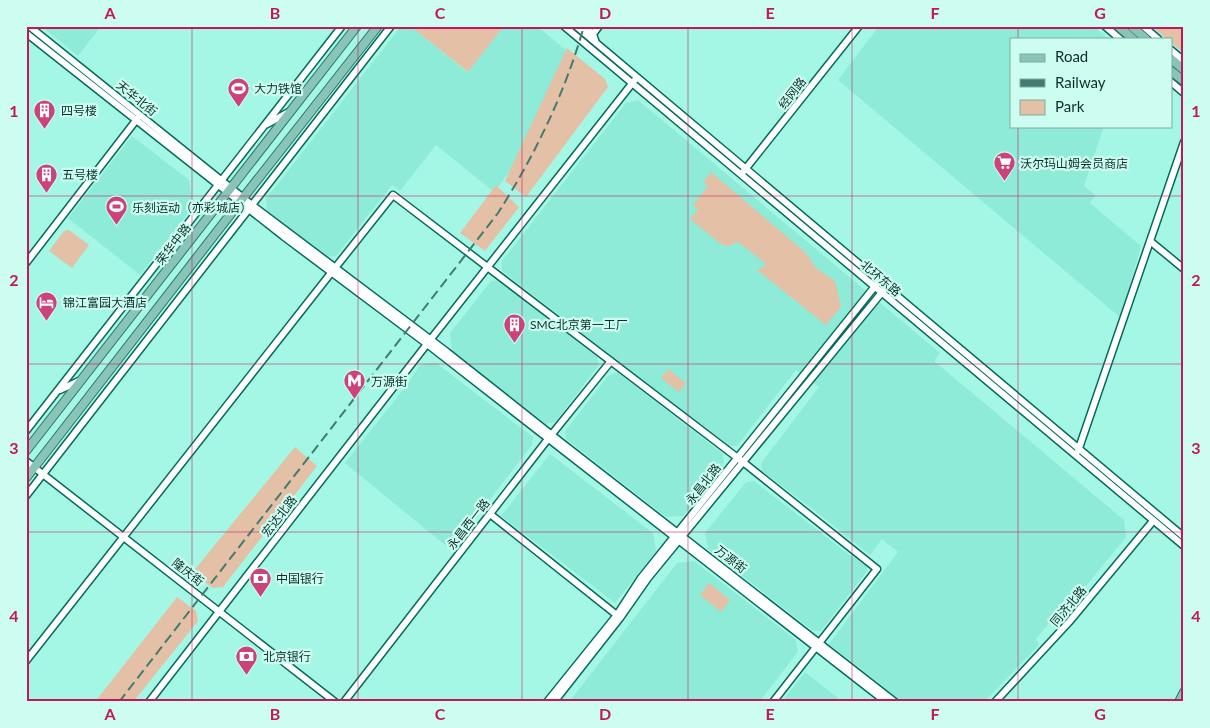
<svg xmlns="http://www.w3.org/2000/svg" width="1210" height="728" font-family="Lato,'Noto Sans SC',sans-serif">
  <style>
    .built { fill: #8eebd7 }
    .green { fill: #e3c0a6 }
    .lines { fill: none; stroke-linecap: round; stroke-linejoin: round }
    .minor-casing { stroke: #056a5c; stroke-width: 9 }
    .major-casing { stroke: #2a7669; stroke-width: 10 }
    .minor { stroke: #fff; stroke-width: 6 }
    .major { stroke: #89c4b9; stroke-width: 8 }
    .rail { stroke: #447a70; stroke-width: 2; stroke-dasharray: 10 5; stroke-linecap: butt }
    .grid { fill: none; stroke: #c2185b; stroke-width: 1; stroke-opacity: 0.55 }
    .labels { text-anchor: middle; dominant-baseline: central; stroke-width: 4.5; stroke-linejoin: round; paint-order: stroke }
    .poi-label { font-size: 12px; fill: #0b2f29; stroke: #cdfdf1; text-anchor: start }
    .street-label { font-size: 12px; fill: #0b2f29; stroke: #cdfdf1 }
    .neatline { fill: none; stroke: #c2185b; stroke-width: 2 }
    .grid-label { font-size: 16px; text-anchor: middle; font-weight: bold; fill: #c2185b }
  </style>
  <rect width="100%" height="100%" fill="#a4f7e5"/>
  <!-- built -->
  <path class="built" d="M41,26H101L78,56Z
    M401,26H410L467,72L504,26H537L566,50L542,108L521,150L508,174L494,192L436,145L400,191L392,185L336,256L328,257L267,211L266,199Z
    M879,26H1093L1109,39H1011V126H1104L1084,186L1095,195L1090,203L1141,246L1121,318L838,80Z
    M638,100L940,353L934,361L1124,520L1126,537L1056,623H1049L1036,639L1039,645L984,702H903L829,644L898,552L882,539L870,555L814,510L762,471L761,463L819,387L796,370L737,446H728L502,271V261L626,103Z
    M132,136L189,180L193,207L140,275L68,218Z
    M499,280L597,357L599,365L555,422L546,424L452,351L450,333L491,281Z
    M436,363L533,437L532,445L451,550L345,463L406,386L420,365Z
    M617,372L723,454L724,463L683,516L666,517L566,439L565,431L608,376Z
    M550,454L653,533L656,551L615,603L501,516Z
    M754,481L852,557L853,556L867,567V571L821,631H813L708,549L705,533L746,482Z
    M694,561L796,640L798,652L759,702H569L677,563Z
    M805,672L843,702H782Z"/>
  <!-- green -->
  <path class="green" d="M410,26H504L468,72Z
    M1152,26H1184V53L1171,43V39H1166Z
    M567,48L605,79L608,87L526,197L505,181Z
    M711,172L806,253L816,268L835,281L841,307L826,325L757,270L765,266V263L738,242L728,246L722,245L690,219L698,210L693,205L708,186L703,182Z
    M496,185L519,207L485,251L460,233Z
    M69,230L89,245L72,268L49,251L64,231Z
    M668,369L686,383L679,392L661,378Z
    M295,447L317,466L223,587L213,588L192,573Z
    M709,583L730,600L721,612L700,595Z
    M177,597L196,611L198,621L133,702H95Z"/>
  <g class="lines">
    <defs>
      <path id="minor" d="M29,26L252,205L447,352L562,443L895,702
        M564,26L1184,546
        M576,26L1184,537
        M584,26L593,34L596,43
        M1105,26L1120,39
        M1143,26L1158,39
        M26,33L283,236L427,344L886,702
        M593,34L599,26
        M1171,50L1184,61
        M1171,82L1184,93
        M267,124L289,112
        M743,172L859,26
        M1150,241L1184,269
        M26,263L137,119
        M60,390L81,380
        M26,431L342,26
        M1078,451L1184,142
        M26,461L335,702
        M26,496L391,26
        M490,514L618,616
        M26,661L331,273L393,195L743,462L877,569L773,702
        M149,702L427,344L634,81
        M344,702L548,439L611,361
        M547,702L617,615L641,578L876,285
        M554,702L620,618L648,578L883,291
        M995,702L1069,622L1153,521"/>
      <path id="major" d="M1118,26L1133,39
        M1131,26L1146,39
        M1171,59L1184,70
        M1171,71L1184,81
        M26,451L357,26
        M26,478L243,198L378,26
        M1179,702L1184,692"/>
    </defs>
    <!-- minor casing -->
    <use href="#minor" class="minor-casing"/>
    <!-- major casing -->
    <use href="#major" class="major-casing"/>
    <!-- minor -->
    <use href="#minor" class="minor"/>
    <!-- major -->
    <use href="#major" class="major"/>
    <!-- rail -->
    <path class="rail" d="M119,702L498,213C535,155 565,93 584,26"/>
  </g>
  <!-- grid -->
  <path class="grid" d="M192,26V702M358,26V702M522,26V702M688,26V702M852,26V702M1018,26V39M1018,126V702M26,196H1184M26,364H1184M26,532H1184"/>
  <!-- icons -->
  <defs>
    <symbol id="stadium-pin" viewBox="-11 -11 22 30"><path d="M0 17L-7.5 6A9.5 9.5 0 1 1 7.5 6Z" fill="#cc427b" stroke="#cdfdf1"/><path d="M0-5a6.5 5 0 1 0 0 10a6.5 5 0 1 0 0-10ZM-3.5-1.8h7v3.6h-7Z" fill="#fff"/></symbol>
    <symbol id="building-pin" viewBox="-11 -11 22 30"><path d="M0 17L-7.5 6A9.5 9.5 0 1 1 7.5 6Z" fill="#cc427b" stroke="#cdfdf1"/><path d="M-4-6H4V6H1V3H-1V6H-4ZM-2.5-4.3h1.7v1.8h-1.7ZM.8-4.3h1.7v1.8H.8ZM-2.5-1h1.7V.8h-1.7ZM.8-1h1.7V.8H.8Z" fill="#fff"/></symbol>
    <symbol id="supermarket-pin" viewBox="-11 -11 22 30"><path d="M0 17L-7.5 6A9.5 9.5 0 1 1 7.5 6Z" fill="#cc427b" stroke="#cdfdf1"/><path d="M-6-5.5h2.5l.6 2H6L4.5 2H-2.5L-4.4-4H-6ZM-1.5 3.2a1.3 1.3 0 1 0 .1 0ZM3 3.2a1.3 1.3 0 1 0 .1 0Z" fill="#fff"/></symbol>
    <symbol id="hotel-pin" viewBox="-11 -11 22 30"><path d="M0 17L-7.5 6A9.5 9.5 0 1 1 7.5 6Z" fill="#cc427b" stroke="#cdfdf1"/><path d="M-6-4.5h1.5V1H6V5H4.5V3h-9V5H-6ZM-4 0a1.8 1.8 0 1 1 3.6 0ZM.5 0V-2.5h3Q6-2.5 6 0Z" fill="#fff"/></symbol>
    <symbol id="metro-pin" viewBox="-11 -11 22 30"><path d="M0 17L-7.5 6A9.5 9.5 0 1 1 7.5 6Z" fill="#cc427b" stroke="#cdfdf1"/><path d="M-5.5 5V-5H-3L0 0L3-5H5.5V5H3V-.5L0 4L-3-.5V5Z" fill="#fff"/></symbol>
    <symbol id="bank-pin" viewBox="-11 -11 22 30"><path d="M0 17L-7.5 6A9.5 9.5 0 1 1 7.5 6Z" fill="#cc427b" stroke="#cdfdf1"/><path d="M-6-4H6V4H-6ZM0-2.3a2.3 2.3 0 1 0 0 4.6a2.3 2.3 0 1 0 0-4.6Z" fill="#fff"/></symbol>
  </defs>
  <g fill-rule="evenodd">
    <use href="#stadium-pin" x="226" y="76" width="25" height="34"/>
    <use href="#building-pin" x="32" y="98" width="25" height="34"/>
    <use href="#supermarket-pin" x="992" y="150" width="25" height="34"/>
    <use href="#building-pin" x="34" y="162" width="25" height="34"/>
    <use href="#stadium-pin" x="104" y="194" width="25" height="34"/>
    <use href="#hotel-pin" x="34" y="290" width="25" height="34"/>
    <use href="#building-pin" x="502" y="312" width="25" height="34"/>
    <use href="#metro-pin" x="342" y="368" width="25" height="34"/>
    <use href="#bank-pin" x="248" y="566" width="25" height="34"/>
    <use href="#bank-pin" x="234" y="644" width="25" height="34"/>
  </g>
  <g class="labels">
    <!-- poi labels -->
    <g class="poi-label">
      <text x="254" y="88">大力铁馆</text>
      <text x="61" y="110">四号楼</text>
      <text x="1020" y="163">沃尔玛山姆会员商店</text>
      <text x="62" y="174">五号楼</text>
      <text x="132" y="207">乐刻运动（亦彩城店）</text>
      <text x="63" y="302">锦江富园大酒店</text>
      <text x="530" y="324">SMC北京第一工厂</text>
      <text x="371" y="381">万源街</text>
      <text x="276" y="578">中国银行</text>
      <text x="263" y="656">北京银行</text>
    </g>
    <!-- street labels -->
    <g class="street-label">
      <text transform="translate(792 93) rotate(-52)">经网路</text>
      <text transform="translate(137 98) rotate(39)">天华北街</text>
      <text transform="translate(173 244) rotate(-52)">荣华中路</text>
      <text transform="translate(881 278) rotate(40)">北环东路</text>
      <text transform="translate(703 484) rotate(-52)">永昌北路</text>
      <text transform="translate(279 516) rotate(-52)">宏达北路</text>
      <text transform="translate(468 524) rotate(-52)">永昌西一路</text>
      <text transform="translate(731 559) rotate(38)">万源街</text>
      <text transform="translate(188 572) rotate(38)">隆庆街</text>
      <text transform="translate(1068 606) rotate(-50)">同济北路</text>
    </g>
  </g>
  <!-- border -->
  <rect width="1210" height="728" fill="none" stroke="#cdfdf1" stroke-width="55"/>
  <!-- legend -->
  <rect x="1010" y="38" width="162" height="90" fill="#cdfdf1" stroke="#7faba1"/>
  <rect x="1020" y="54" width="25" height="8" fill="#89c4b9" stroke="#7faba1"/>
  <text x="1055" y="62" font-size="15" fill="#0b2f29">Road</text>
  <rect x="1020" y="79" width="25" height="8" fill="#447a70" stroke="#7faba1"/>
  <text x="1055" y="88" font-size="15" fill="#0b2f29">Railway</text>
  <rect x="1020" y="100" width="25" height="15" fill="#e3c0a6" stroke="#7faba1"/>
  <text x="1055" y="112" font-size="15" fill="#0b2f29">Park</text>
  <rect x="28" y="28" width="1154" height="672" class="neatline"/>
  <g class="grid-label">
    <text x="110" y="19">A</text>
    <text x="275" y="19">B</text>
    <text x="440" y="19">C</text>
    <text x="605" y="19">D</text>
    <text x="770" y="19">E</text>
    <text x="935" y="19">F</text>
    <text x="1100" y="19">G</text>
    <text x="14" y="117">1</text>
    <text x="1196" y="117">1</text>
    <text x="14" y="286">2</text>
    <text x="1196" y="286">2</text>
    <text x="14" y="454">3</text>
    <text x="1196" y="454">3</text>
    <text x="14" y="622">4</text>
    <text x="1196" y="622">4</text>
    <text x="110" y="720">A</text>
    <text x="275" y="720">B</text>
    <text x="440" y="720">C</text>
    <text x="605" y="720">D</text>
    <text x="770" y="720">E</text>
    <text x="935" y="720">F</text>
    <text x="1100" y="720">G</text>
  </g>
</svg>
